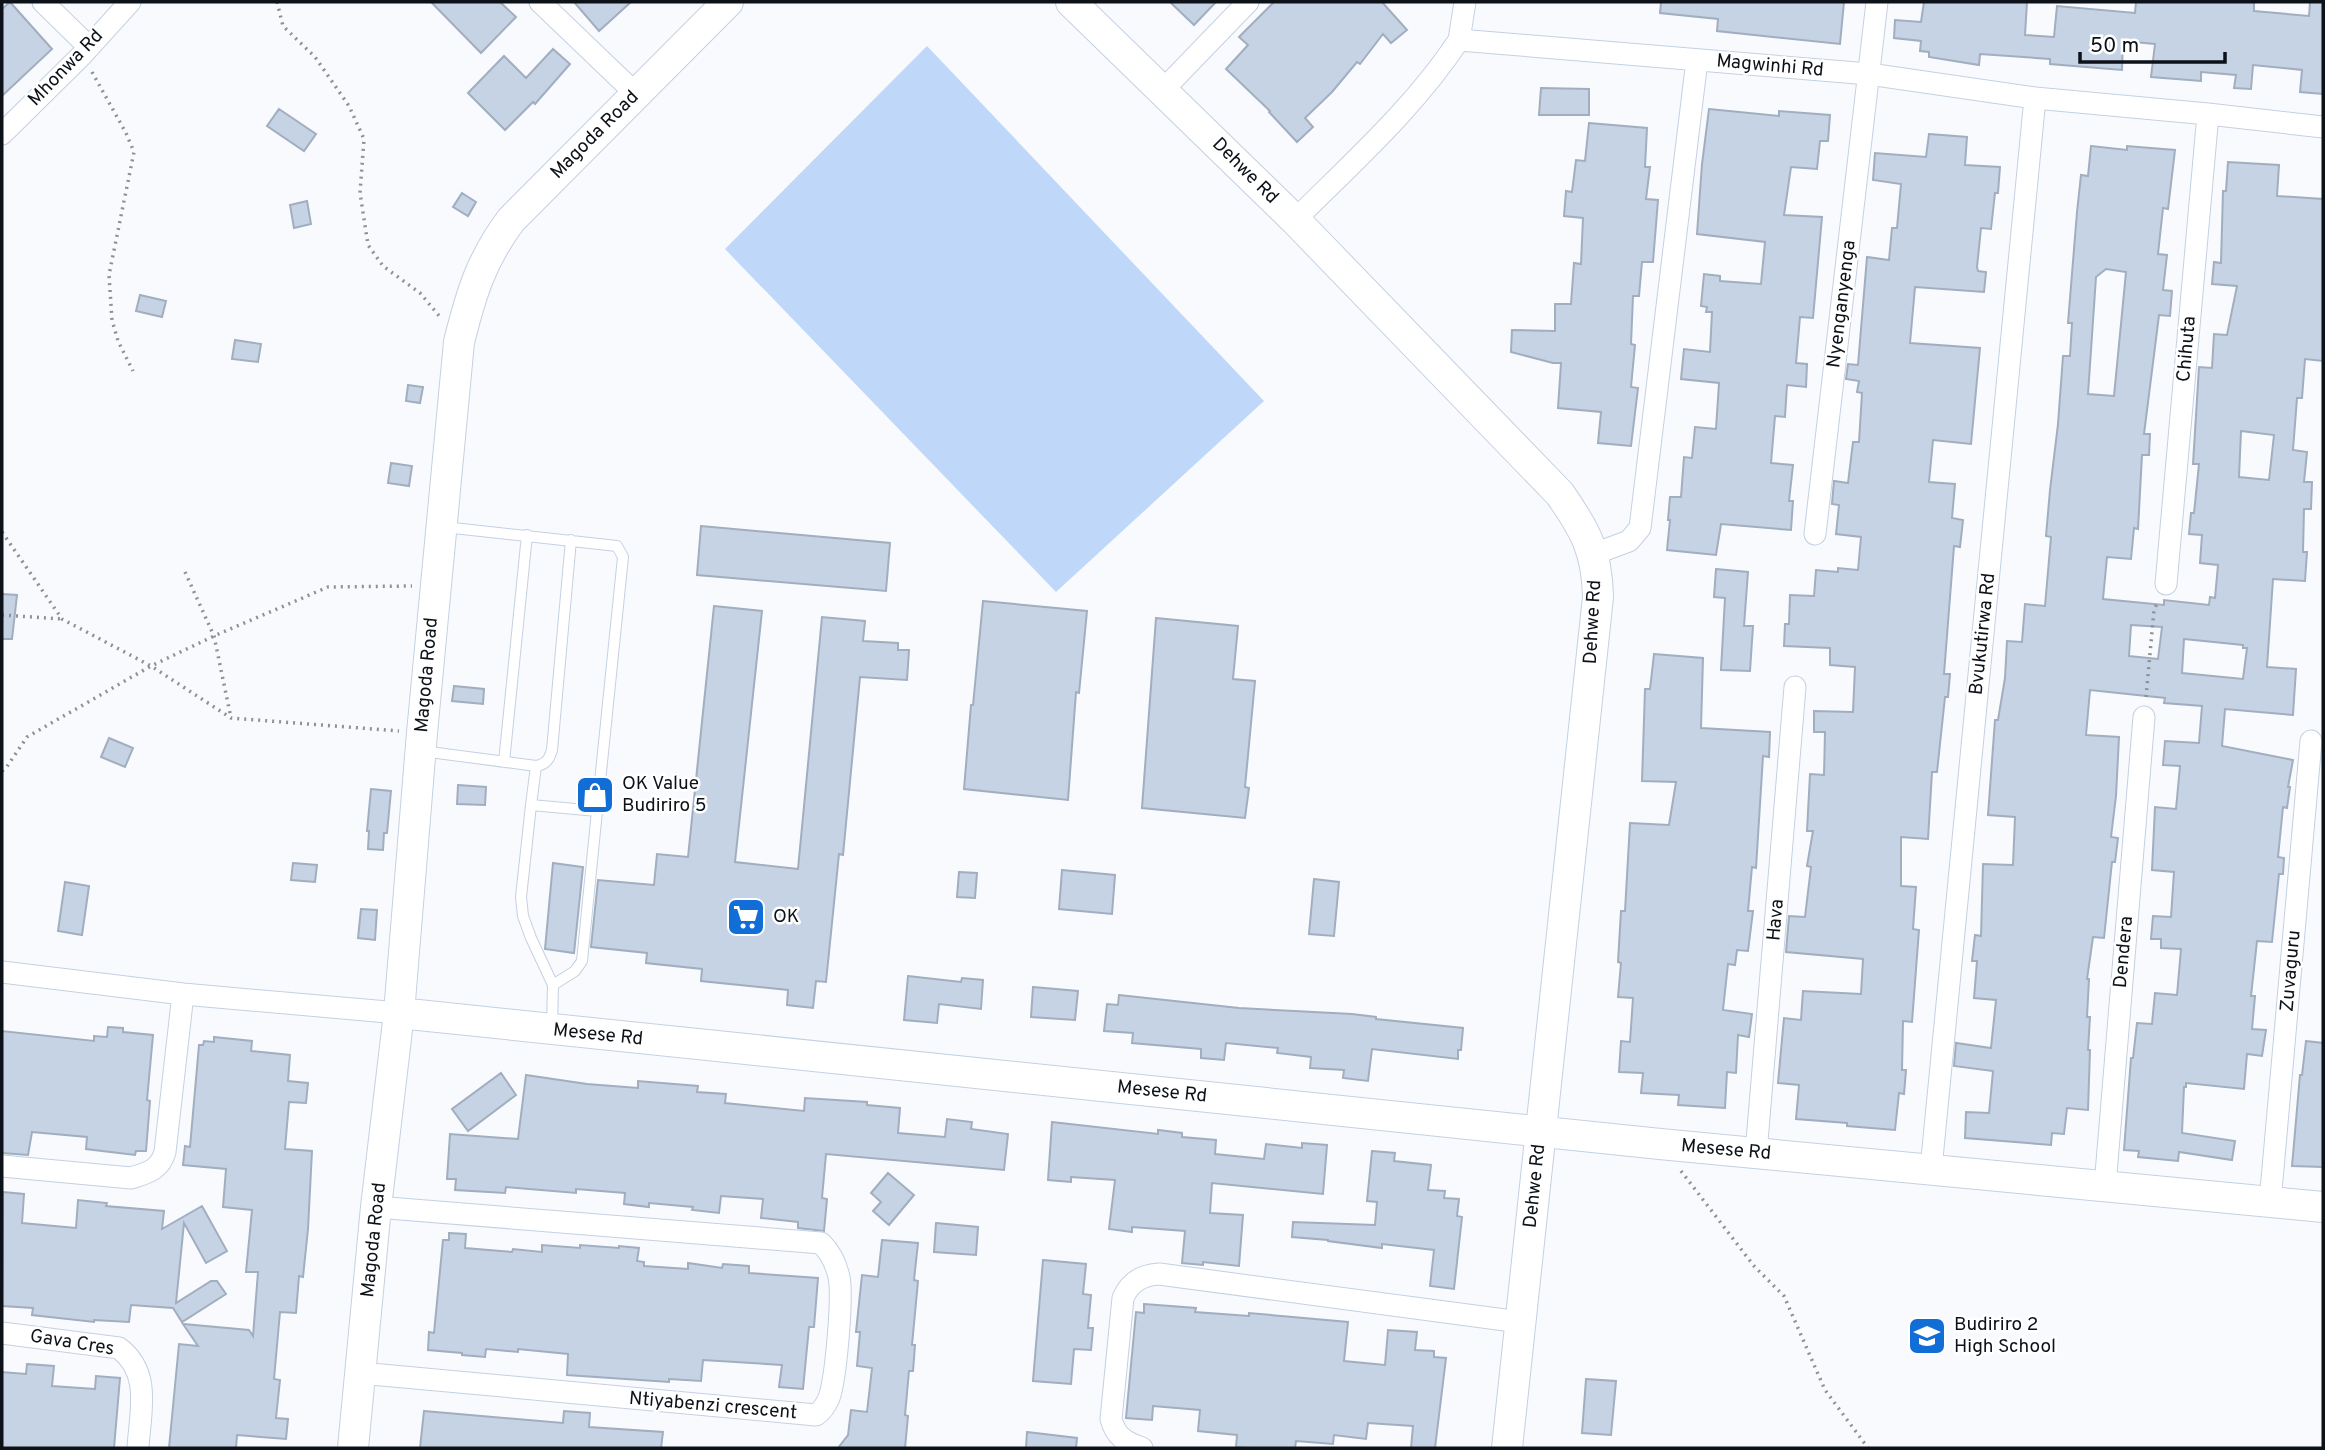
<svg xmlns="http://www.w3.org/2000/svg" width="2325" height="1450" font-family="Overpass,sans-serif">
  <style>
    .green { fill: #bfd8fa }
    .building { fill: #c6d3e5; stroke: #a1aebf; stroke-width: 2; fill-rule: evenodd }
    .lines { fill: none; stroke-linecap: round; stroke-linejoin: round }
    .lane-casing { stroke: #c4d1e2; stroke-width: 12 }
    .street-casing { stroke: #c4d1e2; stroke-width: 23 }
    .secondary-casing { stroke: #c4d1e2; stroke-width: 32 }
    .path { stroke: #8d9195; stroke-width: 3.5; stroke-dasharray: 2 5; stroke-linecap: butt }
    .lane { stroke: #fff; stroke-width: 10 }
    .street { stroke: #fff; stroke-width: 21 }
    .secondary { stroke: #fff; stroke-width: 30 }
    .labels { text-anchor: middle; dominant-baseline: central; stroke-width: 5; stroke-linejoin: round; paint-order: stroke }
    .street-label { font-size: 19px; fill: #0d1218; stroke: #fff }
    .poi-label { font-size: 19px; fill: #0d1218; stroke: #fff; text-anchor: start }
  </style>
  <rect width="100%" height="100%" fill="#f8fafe"/>
  <!-- green -->
  <path class="green" d="M927,46L1264,401L1056,592L725,249Z"/>
  <!-- building -->
  <path class="building" d="M10,2L52,49L2,96V9Z
    M431,2H500L516,17L481,53Z
    M574,2H631L599,31Z
    M1170,2H1216L1194,25Z
    M1274,2H1382L1407,30L1391,43L1383,34L1360,64L1357,62L1332,92L1305,118L1313,127L1297,142L1269,112L1270,111L1226,69L1248,45L1239,37Z
    M1661,2H1844L1840,44L1717,31L1718,19L1660,13Z
    M1924,2H2027L2025,35L2054,37L2057,6L2135,13L2136,2H2254V11L2309,16L2310,2H2323V94L2300,92L2302,70L2253,65L2251,89L2234,88L2236,75L2201,72V81L2151,77L2155,44L2123,41L2122,70L2050,64V59L1980,54L1979,65L1929,57V52L1920,51L1921,41L1894,38L1895,20L1921,22Z
    M553,49L570,64L535,104L533,102L505,130L468,93L504,56L526,78Z
    M1541,88L1589,89V115H1539Z
    M279,109L316,134L304,151L267,126Z
    M1709,109L1779,116V111L1830,115L1828,141H1820L1817,169L1791,167L1784,215L1822,217L1813,318L1800,317L1796,363L1807,364L1806,387L1787,385L1785,417L1775,416L1771,463L1793,465L1789,501H1793L1791,530L1721,524L1716,555L1667,550L1670,520H1668L1670,497H1681L1684,457L1692,458L1695,427L1716,429L1719,383L1681,379L1684,349L1710,352L1712,312H1706L1707,307L1701,306L1704,274L1720,276V281L1761,284L1765,242L1697,234L1702,164Z
    M1589,123L1647,128L1645,167H1650L1646,199L1658,200L1653,262H1642L1639,296H1633L1631,344L1635,345L1631,387L1638,388L1631,446L1598,443L1601,412L1558,408L1561,363H1553L1511,352L1512,330L1555,331V304H1571L1574,263L1581,264L1583,218L1564,216L1566,191L1572,192L1576,160L1585,161Z
    M1929,134L1967,137L1965,165L2000,167L1998,193H1995L1991,229L1981,228L1977,267L1978,271L1986,272L1984,292L1915,287L1910,343L1980,348L1971,444L1933,440L1929,482L1955,484L1952,518L1963,520L1960,547L1954,546L1944,674H1950L1948,697H1945L1937,772H1932L1928,839L1901,837V886L1916,887L1913,929L1919,930L1912,1022L1903,1021L1902,1070H1906L1904,1094L1899,1093L1895,1130L1847,1126V1123L1796,1119L1799,1085L1778,1083L1784,1018L1801,1020L1803,991L1861,994L1863,959L1786,952L1789,916L1805,917L1811,867L1807,866L1813,831H1807L1810,774L1824,775L1825,732H1814V711L1853,712L1855,667L1830,665V648L1784,646L1785,624H1789L1790,595L1814,596L1816,570L1838,572V568L1858,570L1861,537L1836,534L1839,505L1832,504L1834,481L1848,483L1853,442H1859L1862,393L1857,392L1859,381L1846,379L1848,364L1858,365L1867,257L1889,260L1892,228H1897L1901,184L1873,180L1875,153L1926,157Z
    M2091,146L2127,150V146L2175,150L2168,209L2163,208L2158,254L2167,255L2163,290L2172,291L2170,316L2159,315L2144,434H2150L2149,455H2142L2138,529L2134,528L2131,559L2107,557L2103,599L2164,605V600L2209,605L2210,597L2215,598L2218,565L2200,563L2202,535L2189,534L2191,513H2194L2199,464H2193L2199,367L2212,368L2214,334L2227,335L2237,286L2212,284L2214,262L2221,263L2223,191H2226L2228,162L2279,165L2277,196L2323,199V361L2305,359L2302,398H2297L2293,450L2307,452L2304,482H2312L2311,509H2304L2303,552H2307L2305,581L2273,579L2267,667L2296,669L2293,715L2225,709L2222,746L2293,760L2288,787H2290L2287,808L2283,807L2278,857L2284,858L2283,874H2279L2272,942L2257,941L2251,996H2255L2252,1029L2266,1030L2262,1056L2247,1054L2244,1089L2186,1083V1087H2184L2182,1133L2235,1141L2232,1160L2179,1152L2178,1161L2138,1157L2139,1151L2124,1150L2131,1058H2133L2137,1023L2152,1024L2155,993L2177,995L2181,949L2161,948V939H2151L2153,916L2171,917L2174,872L2152,870L2155,807L2176,809L2180,766L2163,765L2165,741L2199,743L2202,706L2164,703L2165,698L2090,690L2086,735L2119,737L2116,796L2111,837L2118,838L2115,862H2112L2104,938L2093,937L2087,979H2089L2087,1017H2090L2088,1050H2090L2088,1110L2067,1108L2064,1134L2052,1133L2051,1145L1965,1138L1966,1112L1989,1113L1993,1071L1954,1066L1956,1043L1991,1048L1996,1000L1974,998L1977,961H1972L1975,935L1981,936L1983,864L2013,865L2015,817L1988,815L1995,720H1998L2005,678L2007,641L2022,642L2025,604L2045,606L2051,537L2046,536L2050,490L2058,424L2063,356H2070L2072,323H2068L2077,212L2081,175L2088,176ZM2106,269L2126,272L2114,396L2088,394L2096,277ZM2241,431L2274,435L2269,480L2239,477ZM2131,625L2162,627L2158,659L2129,656ZM2184,639L2243,645V648H2247L2243,679L2182,673Z
    M462,193L476,202L468,216L453,207Z
    M307,201L311,224L294,228L290,205Z
    M140,295L166,301L162,317L136,311Z
    M235,340L261,344L258,362L232,359Z
    M408,385L423,387L420,403L406,401Z
    M391,463L412,466L409,486L388,483Z
    M701,526L890,543L886,591L697,575Z
    M1716,569L1748,572L1744,626H1753L1750,671L1721,670L1725,598L1714,597Z
    M2,594L17,595L12,639H2Z
    M983,601L1087,611L1079,693L1076,692L1068,800L964,789L971,705H973Z
    M714,606L762,611L735,862L798,869L822,617L865,621L863,641L898,643V650H909L907,680L860,677L843,855L839,854L826,982L816,981L813,1008L787,1005L788,990L701,981L702,969L646,963L647,953L591,947L598,880L654,885L657,854L688,857Z
    M1156,618L1238,626L1233,679L1255,681L1245,787L1249,788L1245,818L1142,808Z
    M1654,654L1703,658L1701,728L1770,732L1769,757L1763,756L1756,868L1752,867L1748,911H1753L1748,951L1737,950L1735,965L1728,964L1723,1010L1752,1014L1749,1037L1738,1035L1736,1073L1727,1072L1725,1108L1678,1105L1679,1095L1641,1093L1643,1073L1619,1072L1621,1041L1630,1042L1633,998L1618,997L1621,963L1618,962L1621,911H1625L1630,823L1669,825L1676,782L1642,781L1645,689H1650Z
    M454,686L484,689L483,704L452,701Z
    M109,738L133,748L125,767L101,757Z
    M458,785L486,787L485,805L457,804Z
    M371,789L391,791L387,833H384L383,850L368,849L369,831H367Z
    M293,863L317,865L315,882L291,880Z
    M553,863L583,867L574,953L545,949Z
    M1062,870L1115,875L1112,914L1059,909Z
    M959,872L977,873L975,898L957,897Z
    M1314,879L1339,882L1334,936L1309,934Z
    M65,882L89,886L82,935L58,931Z
    M361,909L377,910L375,940L358,938Z
    M908,976L961,982L962,978L983,980L981,1009L939,1004L937,1023L904,1020Z
    M1033,987L1078,991L1075,1020L1031,1017Z
    M1119,995L1239,1008L1352,1014L1376,1017V1019L1463,1028L1461,1050H1458V1059L1372,1049L1368,1081L1343,1078L1344,1070L1310,1068L1311,1057L1277,1053L1278,1048L1226,1043L1224,1060L1201,1058V1049L1132,1043L1133,1033L1104,1031L1107,1004L1118,1005Z
    M108,1027L123,1028V1032L153,1035L147,1100L150,1101L146,1151H136L135,1155L86,1149L87,1137L32,1132L28,1155L2,1153V1031L94,1041V1036L107,1037Z
    M214,1037L252,1041L251,1051L290,1055L288,1081L308,1083L306,1103L289,1102L285,1149L312,1151L308,1229L303,1277L299,1276L296,1313L280,1312L274,1379L280,1380L276,1418L288,1419L286,1439L237,1435L236,1448H169L179,1344L198,1346L183,1324L249,1330L253,1336L258,1272H246L252,1210L223,1207L226,1169L183,1165L185,1146L190,1147L199,1045H203L204,1041L214,1042Z
    M2306,1041L2323,1043V1167L2292,1166L2300,1075H2302Z
    M501,1073L516,1095L468,1131L452,1109Z
    M526,1075L587,1084L638,1088V1081L698,1086L697,1092L726,1094L725,1103L804,1111L805,1098L867,1102V1105L900,1108L898,1133L945,1137L947,1119L972,1122L971,1129L1008,1134L1004,1170L826,1154L822,1198L827,1199L824,1231L798,1228V1222L761,1218L763,1199L721,1196L719,1213L692,1210L693,1207L649,1203V1207L624,1204L625,1193L576,1189V1193L506,1187L505,1193L455,1190L456,1179H447L450,1134L518,1139Z
    M1052,1122L1158,1134V1130L1182,1133V1137L1216,1140L1215,1154L1264,1159L1266,1144L1302,1148V1143L1327,1145L1323,1194L1212,1183L1210,1213L1243,1215L1239,1266L1203,1262V1265L1182,1263L1185,1231L1132,1227V1232L1109,1229L1115,1180L1071,1177V1182L1048,1180Z
    M1372,1151L1395,1153L1394,1161L1431,1165L1428,1190L1445,1191L1444,1198L1459,1199L1457,1216L1462,1217L1454,1289L1430,1286L1434,1250L1382,1244V1248L1328,1241V1240L1292,1237L1293,1222L1375,1225L1377,1202L1367,1201Z
    M888,1173L914,1195L889,1225L873,1211L881,1202L871,1193Z
    M3,1192L24,1194L22,1223L76,1228L78,1200L107,1203L106,1206L164,1211L162,1229L202,1206L227,1251L206,1263L184,1223L176,1303L211,1281H217L226,1294L182,1322L173,1308L131,1305L129,1322L94,1320V1322L32,1315L33,1308L2,1306Z
    M936,1223L978,1227L976,1255L934,1252Z
    M449,1233L466,1234L465,1248L512,1252L513,1249L542,1252V1245L580,1248V1245L619,1248V1246L639,1248L637,1261L644,1262V1266L688,1269V1263L722,1268L723,1264L749,1266V1273L818,1278L814,1327H809L803,1389L779,1387L782,1365L703,1360L701,1381L669,1379V1382L567,1375L568,1354L518,1349V1352L486,1349L485,1357L462,1355V1353L428,1350L429,1332L434,1333L443,1240H449Z
    M882,1240L918,1243L914,1280L918,1281L912,1345H915L913,1371H909L905,1415L908,1416L905,1448H838L848,1435L851,1410L867,1412L872,1368L857,1366L860,1332H856L862,1275L878,1277Z
    M1043,1260L1086,1264L1083,1294L1091,1295L1088,1328H1093L1091,1350L1074,1349L1071,1384L1033,1381Z
    M1144,1304L1196,1308L1195,1312L1249,1316V1313L1348,1322L1344,1361L1385,1365L1388,1330L1417,1332L1415,1350L1434,1351V1357L1446,1358L1435,1448H1411L1413,1426L1368,1423L1366,1439L1334,1435L1333,1444L1296,1441L1295,1448H1249L1236,1447L1237,1435L1198,1431L1200,1410L1153,1406L1152,1420L1126,1418L1136,1312L1144,1313Z
    M27,1364L54,1366L52,1386L95,1389L96,1376L120,1378L114,1448H2V1372L26,1374Z
    M1586,1379L1616,1381L1611,1435L1582,1433Z
    M424,1411L563,1423L564,1411L590,1413L589,1427L663,1432L661,1448H420Z
    M1027,1432L1077,1438L1076,1448H1026Z"/>
  <g class="lines">
    <defs>
      <path id="lane" d="M444,527L617,546L623,557L597,811L531,805L536,766
        M422,751L536,766C546,764 549,760 552,750L571,540
        M504,762L527,535
        M531,805L521,897L523,916L531,938L553,985L552,1027
        M553,985L575,971L582,961L597,811"/>
      <path id="street" d="M43,2L88,46
        M540,2L636,94
        M1459,40L1465,2
        M1163,90L1248,2
        M2,134L82,55L130,2
        M1295,220C1352,163 1414,108 1459,40L1869,74L2035,98L2208,114L2323,127
        M1815,534L1877,2
        M1594,554L1629,541L1640,528L1697,60
        M2166,584L2208,114
        M2,972L183,994L399,1013
        M1756,1153L1795,687
        M2,1166L131,1178C147,1173 160,1170 165,1152L183,994
        M1931,1169L2035,98
        M2105,1186L2144,717
        M2270,1202L2311,741
        M2,1333L119,1348C152,1373 140,1412 138,1448
        M360,1373L816,1415C822,1411 826,1405 829,1398C836,1378 843,1297 839,1277C836,1263 831,1253 821,1243L376,1207
        M1142,1448C1125,1442 1116,1437 1111,1419L1123,1298C1130,1282 1142,1275 1159,1274L1520,1322"/>
      <path id="secondary" d="M1071,2L1295,220L1560,494C1586,531 1597,552 1598,597L1507,1448
        M399,1013L1660,1144L2323,1207
        M353,1448L376,1207L399,1013L422,733L459,342C471,294 481,260 511,220L728,2"/>
    </defs>
    <!-- lane casing -->
    <use href="#lane" class="lane-casing"/>
    <!-- street casing -->
    <use href="#street" class="street-casing"/>
    <!-- secondary casing -->
    <use href="#secondary" class="secondary-casing"/>
    <!-- path -->
    <path class="path" d="M277,2L283,26L315,57L349,106L364,139L360,193L368,245L383,266L420,293L441,318
      M92,72L126,133L134,152L109,275L112,320L118,341L133,371
      M2,532L62,619L151,666L231,718L399,731
      M185,572L214,636L231,718
      M2,615L62,619
      M2146,697L2154,610L2158,601
      M2,771L6,768L27,737L151,666L214,636L328,587L412,586
      M1681,1171L1754,1266L1784,1296L1825,1390L1868,1448"/>
    <!-- lane -->
    <use href="#lane" class="lane"/>
    <!-- street -->
    <use href="#street" class="street"/>
    <!-- secondary -->
    <use href="#secondary" class="secondary"/>
  </g>
  <!-- icons -->
  <defs>
    <symbol id="shop-square" viewBox="-11 -11 22 22"><rect x="-9" y="-9" width="18" height="18" rx="4" fill="#116ed7" stroke="#fff"/><path d="M-5-2.5h2.3a2.7 3.5 0 0 1 5.4 0H5L5.5 6h-11ZM-1.5-2.5h3a1.5 2.3 0 0 0-3 0Z" fill="#fff"/></symbol>
    <symbol id="supermarket-square" viewBox="-11 -11 22 22"><rect x="-9" y="-9" width="18" height="18" rx="4" fill="#116ed7" stroke="#fff"/><path d="M-6-5.5h2.5l.6 2H6L4.5 2H-2.5L-4.4-4H-6ZM-1.5 3.2a1.3 1.3 0 1 0 .1 0ZM3 3.2a1.3 1.3 0 1 0 .1 0Z" fill="#fff"/></symbol>
    <symbol id="school-square" viewBox="-11 -11 22 22"><rect x="-9" y="-9" width="18" height="18" rx="4" fill="#116ed7" stroke="#fff"/><path d="M0-5L7-2L0 1L-7-2ZM-4 1L0 2.5L4 1V4Q0 6-4 4Z" fill="#fff"/></symbol>
  </defs>
  <g fill-rule="evenodd">
    <use href="#shop-square" x="573" y="773" width="44" height="44"/>
    <use href="#supermarket-square" x="724" y="895" width="44" height="44"/>
    <use href="#school-square" x="1905" y="1314" width="44" height="44"/>
  </g>
  <g class="labels">
    <!-- street labels -->
    <g class="street-label">
      <text transform="translate(1770 66) rotate(5)">Magwinhi Rd</text>
      <text transform="translate(66 68) rotate(-46)">Mhonwa Rd</text>
      <text transform="translate(595 135) rotate(-45)">Magoda Road</text>
      <text transform="translate(1245 171) rotate(45)">Dehwe Rd</text>
      <text transform="translate(1842 304) rotate(-83)">Nyenganyenga</text>
      <text transform="translate(2187 349) rotate(-85)">Chihuta</text>
      <text transform="translate(1593 622) rotate(-87)">Dehwe Rd</text>
      <text transform="translate(1983 634) rotate(-84)">Bvukutirwa Rd</text>
      <text transform="translate(427 675) rotate(-85)">Magoda Road</text>
      <text transform="translate(1776 920) rotate(-85)">Hava</text>
      <text transform="translate(2124 952) rotate(-85)">Dendera</text>
      <text transform="translate(2291 971) rotate(-85)">Zuvaguru</text>
      <text transform="translate(598 1035) rotate(6)">Mesese Rd</text>
      <text transform="translate(1162 1092) rotate(6)">Mesese Rd</text>
      <text transform="translate(1726 1150) rotate(5)">Mesese Rd</text>
      <text transform="translate(1535 1186) rotate(-84)">Dehwe Rd</text>
      <text transform="translate(374 1240) rotate(-84)">Magoda Road</text>
      <text transform="translate(72 1343) rotate(9)">Gava Cres</text>
      <text transform="translate(713 1406) rotate(5)">Ntiyabenzi crescent</text>
    </g>
    <!-- poi labels -->
    <g class="poi-label">
      <text x="622" y="784">OK Value<tspan x="622" dy="22">Budiriro 5</tspan></text>
      <text x="773" y="917">OK</text>
      <text x="1954" y="1325">Budiriro 2<tspan x="1954" dy="22">High School</tspan></text>
    </g>
  </g>
  <!-- border -->
  <rect width="2325" height="1450" fill="none" stroke="#0d1218" stroke-width="7"/>
  <!-- scale -->
  <path d="M2080 52v10h145v-10" fill="none" stroke="#0d1218" stroke-width="3.5"/>
  <text x="2090" y="52" font-size="21" fill="#0d1218" stroke="#ffffff" stroke-width="5" paint-order="stroke">50 m</text>
</svg>
